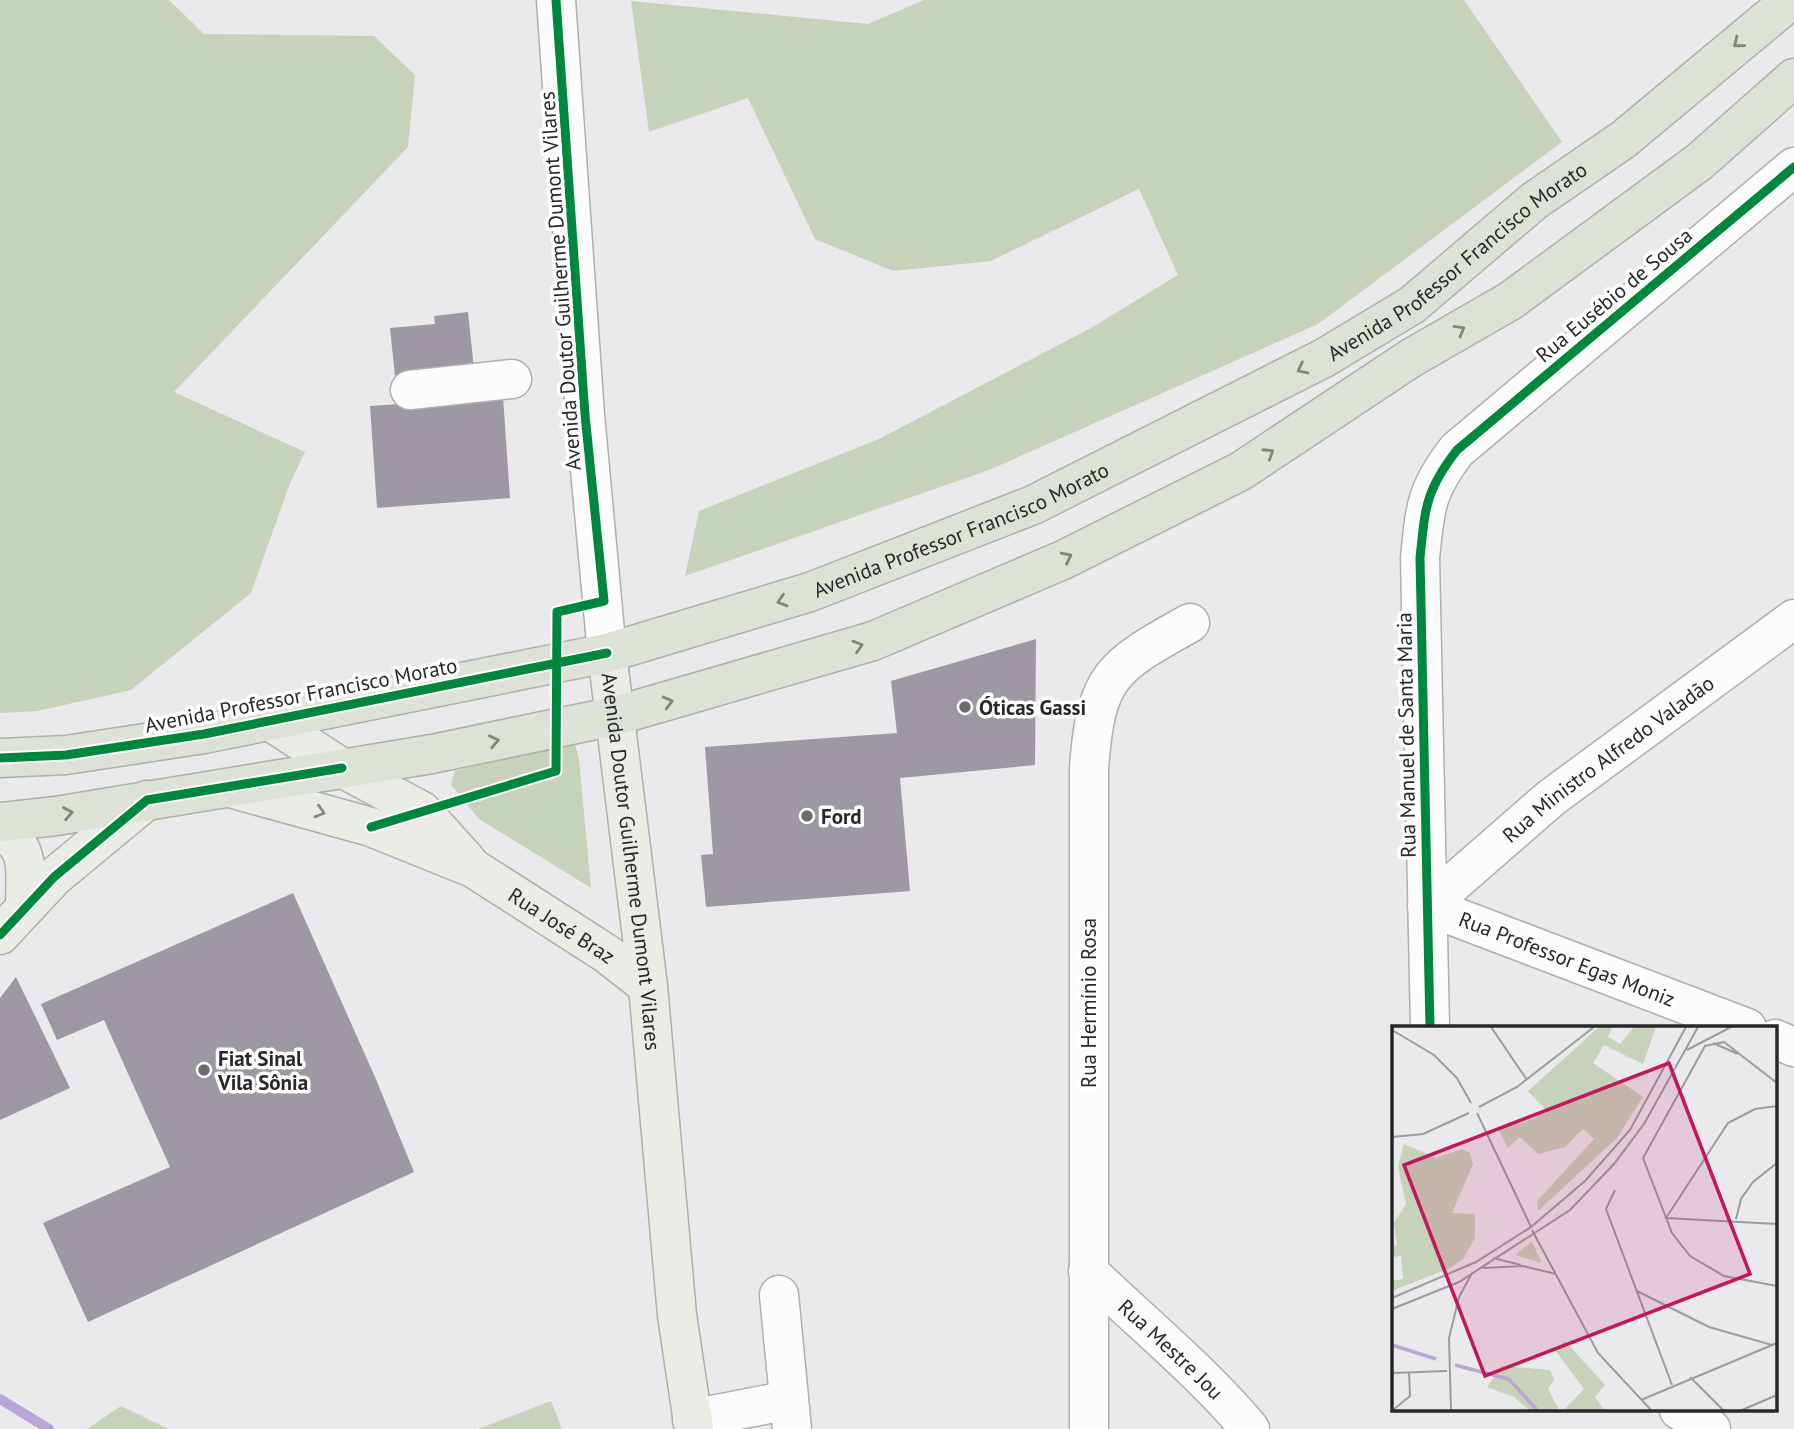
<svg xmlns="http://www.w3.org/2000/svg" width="1794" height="1429" font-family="'PT Sans',sans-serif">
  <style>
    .green { fill: #c6d2b9 }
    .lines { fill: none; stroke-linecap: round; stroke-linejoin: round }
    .stream { stroke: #baa6d6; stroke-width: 10 }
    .building { fill: #9e98a4 }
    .minor-casing { stroke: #afaeb0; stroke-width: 41 }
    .major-casing { stroke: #acb1a6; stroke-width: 41 }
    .highway-casing { stroke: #acb1a6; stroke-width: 41 }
    .minor { stroke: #fcfcfc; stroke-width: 38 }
    .major { stroke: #eaede6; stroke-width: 38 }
    .highway { stroke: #dde2d7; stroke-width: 38 }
    .cycleway-casing { stroke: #fff; stroke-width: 13 }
    .cycleway { stroke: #00873e; stroke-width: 9 }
    .oneway { stroke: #828480 }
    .oneway2 { stroke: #898a88 }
    .poi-dot { fill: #6c6b6d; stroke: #fff; stroke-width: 2.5 }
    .labels { text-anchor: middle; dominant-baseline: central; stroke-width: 7; stroke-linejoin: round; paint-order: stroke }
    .street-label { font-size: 21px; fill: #282729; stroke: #fff }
    .poi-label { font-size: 21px; font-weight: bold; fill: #282729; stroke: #fff; text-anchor: start }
    .inset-river { fill: none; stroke: #baa6d6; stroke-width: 3.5 }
    .inset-road { fill: none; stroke: #9c9b9e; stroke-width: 2 }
    .view { fill: #c2185b; fill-opacity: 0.15; stroke: #c2185b; stroke-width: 3.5 }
    .inset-edge { fill: none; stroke: #282729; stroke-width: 3.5 }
  </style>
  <rect width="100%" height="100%" fill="#eae9ec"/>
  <!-- green -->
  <path class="green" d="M0,0H169L204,34L374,36L415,75L408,147L174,392L305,452L290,483L251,593L131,690L37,711L0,713Z
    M924,0H1464L1562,142L1318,324L989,470L685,576L699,511L879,439L1091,328L1178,275L1139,189L991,261L893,271L815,239L748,98L649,132L631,1L868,24Z
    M562,744H575L579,759L591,888L479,819L451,785L455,771Z
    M551,1401L562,1429H478Z
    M121,1406L168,1429H87Z"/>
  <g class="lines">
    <!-- stream -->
    <path class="stream" d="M0,1399L49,1429"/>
  </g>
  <!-- building -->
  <path class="building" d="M468,312L474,369L395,376L390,328L435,324L434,316Z
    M503,397L510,498L377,508L370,406Z
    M1036,639L1035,765L900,778L910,891L706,907L701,855L713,854L705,747L897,733L891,681Z
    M293,893L375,1077L414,1172L88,1322L43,1223L170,1167L104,1020L57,1040L41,1004Z
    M16,977L70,1088L0,1120V998Z"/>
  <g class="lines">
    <defs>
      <g id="minor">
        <path d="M556,0L585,415L607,653"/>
        <path d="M410,390L512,379"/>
        <path d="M1430,1028L1420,558C1425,509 1425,491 1457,450L1794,167"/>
        <path id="s1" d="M1747,1028L1427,906L1551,798L1794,619"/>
        <path d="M1775,1039L1794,1047"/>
        <path id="s2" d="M1088,1271C1142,1323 1201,1371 1250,1429"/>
        <path d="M779,1295L792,1429"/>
        <path d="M1679,1410L1711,1429"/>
        <path d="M692,1419L789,1400"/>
        <path d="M1089,1429V768C1096,675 1111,667 1190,623"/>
      </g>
      <g id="major">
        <path id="s3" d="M607,653L648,986L677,1315L694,1429"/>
        <path d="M270,721L342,768L422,811L467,861"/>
        <path id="s4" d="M230,788L371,827L473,868L607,954L648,986"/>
        <path d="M0,832C32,844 25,877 25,905"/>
        <path d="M0,935L54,877L147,800"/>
      </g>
      <g id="highway">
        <path id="s5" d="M0,758L66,755L204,734L607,653L810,592L1033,505L1324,358L1412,305L1534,201L1624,139L1791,0"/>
        <path d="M0,822L56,816L432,754L615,716L873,641L1063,560L1241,471L1411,358L1510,301L1699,162L1794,78"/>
      </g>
    </defs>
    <!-- minor casing -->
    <use href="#minor" class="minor-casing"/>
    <!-- major casing -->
    <use href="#major" class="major-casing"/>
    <!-- highway casing -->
    <use href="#highway" class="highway-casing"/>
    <!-- minor -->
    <use href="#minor" class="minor"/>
    <!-- major -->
    <use href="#major" class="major"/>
    <!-- highway -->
    <use href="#highway" class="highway"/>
    <defs>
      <path id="cycleway" d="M0,758L66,755L204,734L607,653
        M371,827L556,771L557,612L604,601L585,415L556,0
        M0,935L54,877L147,800L342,768
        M1430,1028L1420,558C1425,509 1425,491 1457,450L1794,167"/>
    </defs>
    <!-- cycleway casing -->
    <use href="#cycleway" class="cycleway-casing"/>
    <!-- cycleway -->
    <use href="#cycleway" class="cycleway"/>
  </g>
  <!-- one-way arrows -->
  <defs><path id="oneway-chevron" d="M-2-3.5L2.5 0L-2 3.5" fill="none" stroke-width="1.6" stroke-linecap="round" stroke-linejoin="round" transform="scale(1.75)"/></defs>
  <g class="oneway">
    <use href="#oneway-chevron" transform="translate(1738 43) rotate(141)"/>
    <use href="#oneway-chevron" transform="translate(1460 330) rotate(-30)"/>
    <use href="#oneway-chevron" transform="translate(1302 369) rotate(153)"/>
    <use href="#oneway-chevron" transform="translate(1269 453) rotate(-33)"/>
    <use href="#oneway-chevron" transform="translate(1067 557) rotate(-26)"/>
    <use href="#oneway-chevron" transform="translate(782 601) rotate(163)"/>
    <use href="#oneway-chevron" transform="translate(858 646) rotate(-17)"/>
    <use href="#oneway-chevron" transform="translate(668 702) rotate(-15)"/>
    <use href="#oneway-chevron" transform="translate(494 741) rotate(-12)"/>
    <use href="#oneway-chevron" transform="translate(68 813) rotate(-11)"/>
  </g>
  <use class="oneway2" href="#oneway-chevron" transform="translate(320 812) rotate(17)"/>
  <!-- markers -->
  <g class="poi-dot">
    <circle cx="965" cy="707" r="7"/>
    <circle cx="807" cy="816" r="7"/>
    <circle cx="204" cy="1070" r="7"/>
  </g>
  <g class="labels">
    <!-- street labels -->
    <g class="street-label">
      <text stroke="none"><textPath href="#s5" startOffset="1559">Avenida Professor Francisco Morato</textPath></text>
      <text transform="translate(560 281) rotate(-94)">Avenida Doutor Guilherme Dumont Vilares</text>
      <text transform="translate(1614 295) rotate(-40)">Rua Eusébio de Sousa</text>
      <text stroke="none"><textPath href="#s5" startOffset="992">Avenida Professor Francisco Morato</textPath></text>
      <text transform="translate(301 695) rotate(-11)">Avenida Professor Francisco Morato</text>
      <text transform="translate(1406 735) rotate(-91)">Rua Manuel de Santa Maria</text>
      <text stroke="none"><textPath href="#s1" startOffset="576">Rua Ministro Alfredo Valadão</textPath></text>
      <text stroke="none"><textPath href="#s3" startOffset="210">Avenida Doutor Guilherme Dumont Vilares</textPath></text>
      <text stroke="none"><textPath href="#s4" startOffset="362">Rua José Braz</textPath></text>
      <text transform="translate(1567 959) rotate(21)">Rua Professor Egas Moniz</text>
      <text transform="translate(1088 1003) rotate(-90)">Rua Hermínio Rosa</text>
      <text stroke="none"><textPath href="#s2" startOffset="114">Rua Mestre Jou</textPath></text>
    </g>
    <!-- poi labels -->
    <g class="poi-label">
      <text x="979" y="707">Óticas Gassi</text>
      <text x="821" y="816">Ford</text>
      <text x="218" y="1058">Fiat Sinal<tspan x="218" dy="24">Vila Sônia</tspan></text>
    </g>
  </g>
  <!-- overview -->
  <g transform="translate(1392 1026)">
    <rect width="385" height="385" fill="#eae9ec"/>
    <path d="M207,1H220L216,11L228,18L242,1H264L251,38L212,19L201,37L251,71L225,112L146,185L145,175L202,113L191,103L173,121L146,128L128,111L116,122L106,103L142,93L153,83L136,65ZM12,118L44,132L70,123L78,127L81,138L60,187L83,188V212L71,233L58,242L0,265V255L11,253L9,229L0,232V220L5,219L2,197L14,178L6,141ZM139,216L141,218L150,237L123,229ZM173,315L213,359L203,371L212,384H172L192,363L163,324ZM110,340L158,344L162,353L156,363L167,384H137L122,371L95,361Z" fill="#c6d2b9"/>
    <path class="inset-river" d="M0,319L44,333M63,339L117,353L145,384"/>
    <path class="inset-road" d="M99,1L135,54M0,4L42,29L65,52L79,77M321,17L346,28M295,24L339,1M385,57L332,16L313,20L251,132L280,207L298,230L332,250L385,260M385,80L363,83L336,97L274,192L385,198M87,81L125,61L202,1M85,87L139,201M0,111L31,108L77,87M223,164L214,183L280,359M344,193L349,173L361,156L385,137M140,204L206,327L259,384M101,232L129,239M91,242L131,240L164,248M245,265L317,301L380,319M0,272L84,236L139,201L193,155L238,104L294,1M0,283L67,256L178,184L222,138L252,98L306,1M0,347L55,345M298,351L331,384M249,374L385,317M1,384L18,370L17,346M59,384L57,312L67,271L79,249M350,384L385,369"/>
    <path class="view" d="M277,37L358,248L93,350L12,139Z"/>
    <rect width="385" height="385" class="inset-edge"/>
  </g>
</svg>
